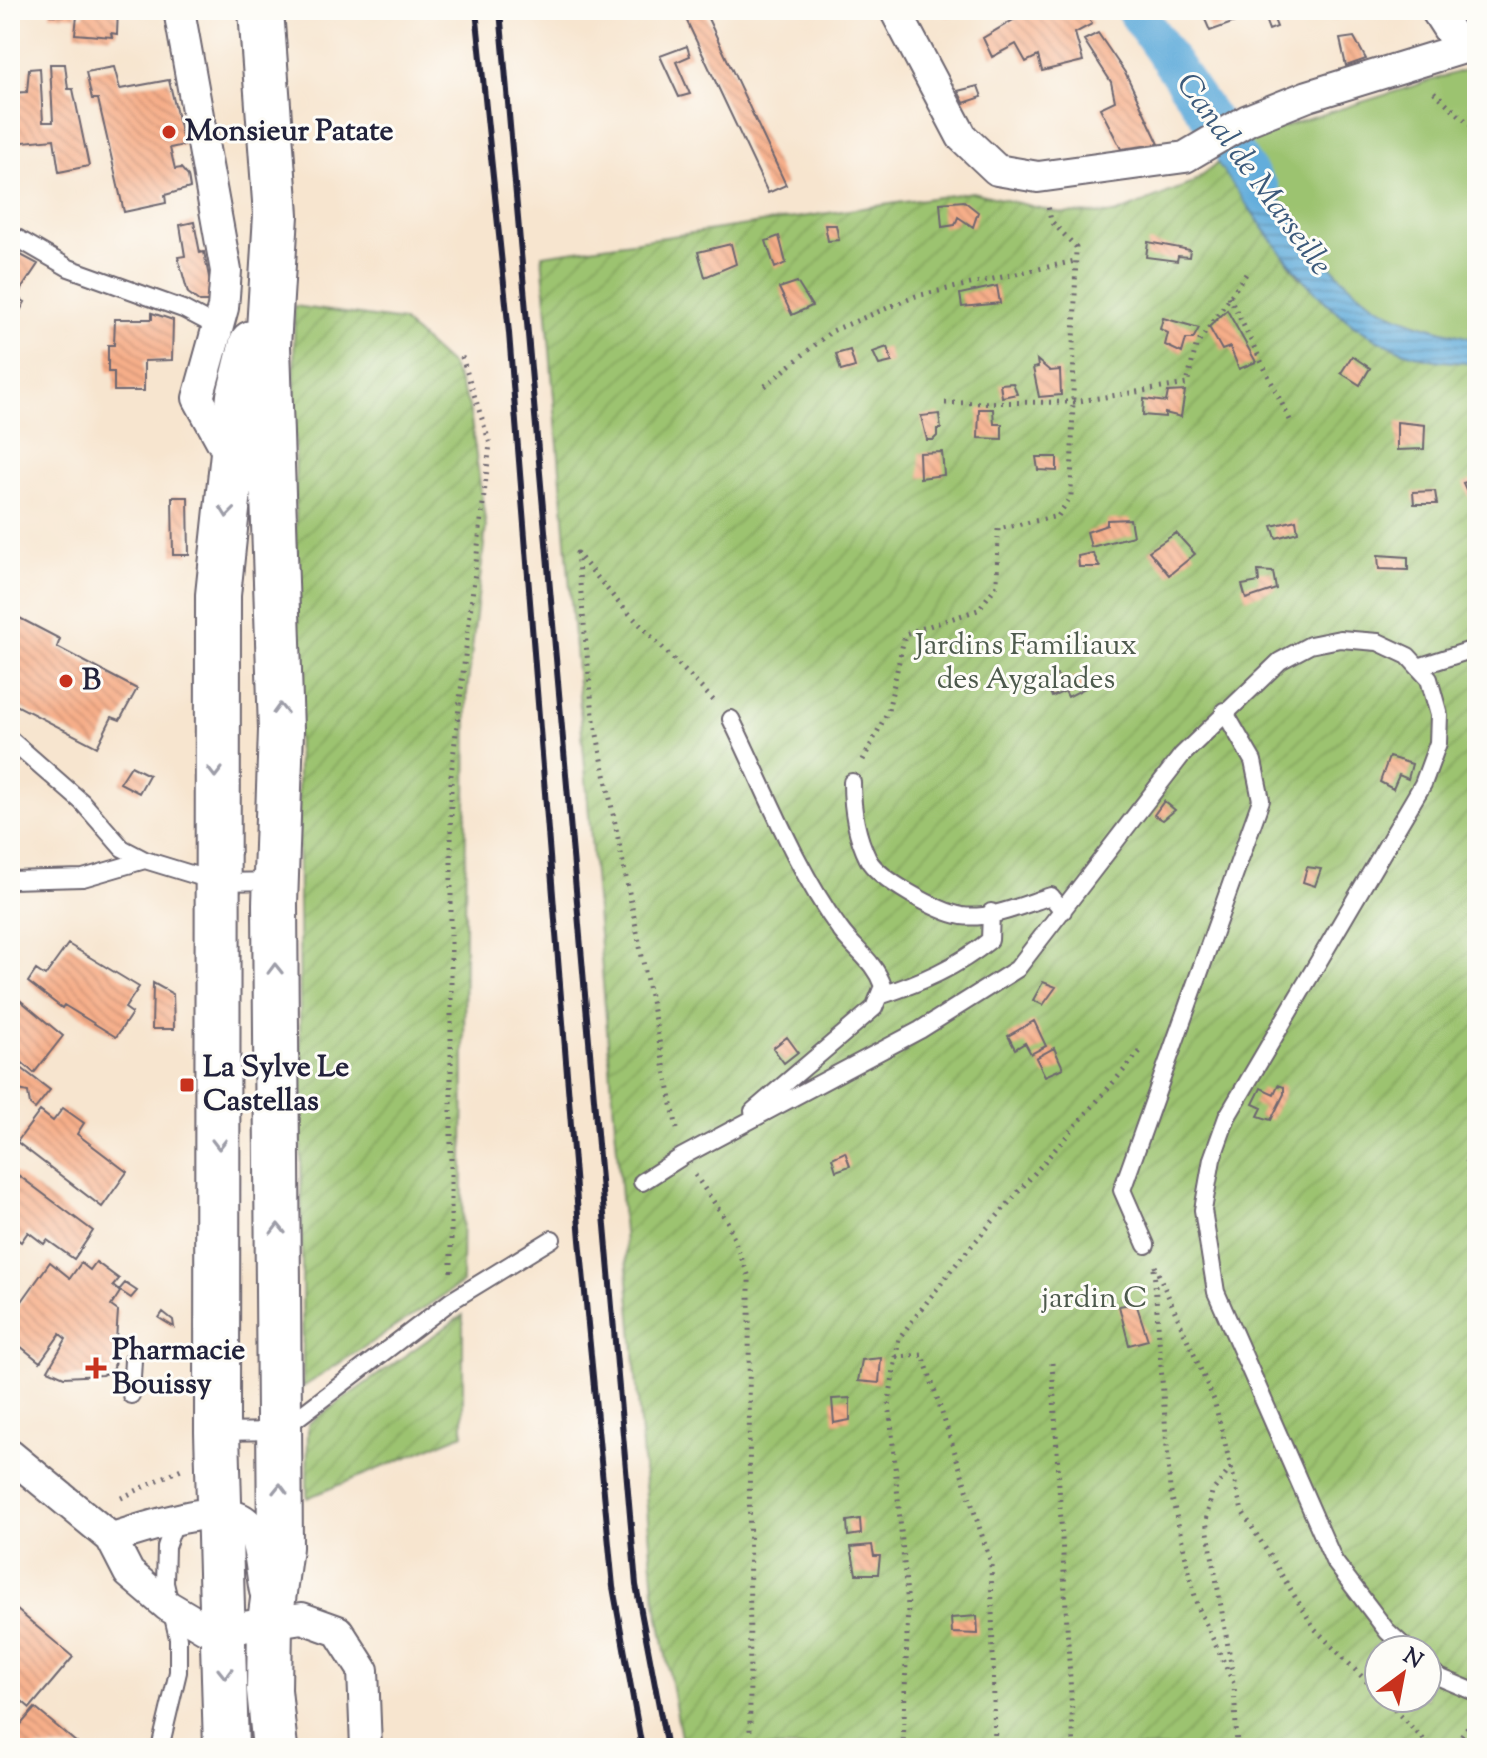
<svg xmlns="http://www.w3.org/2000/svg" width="1487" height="1758" font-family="'Sorts Mill Goudy',serif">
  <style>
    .grass { fill: #9cc36f; stroke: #5f7255; stroke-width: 2 }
    .garden { fill: url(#garden-furrows); stroke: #5f7255; stroke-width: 2; fill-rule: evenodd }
    .water { fill: url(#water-rules); stroke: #42688b; stroke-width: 2 }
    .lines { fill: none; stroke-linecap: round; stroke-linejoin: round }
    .canal { stroke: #63addb; stroke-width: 38 }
    .building { fill: url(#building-back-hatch) }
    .service-casing { stroke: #6d666f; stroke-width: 20 }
    .minor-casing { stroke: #6d666f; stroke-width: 34 }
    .secondary-casing { stroke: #6d666f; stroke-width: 48 }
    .path { stroke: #6d666f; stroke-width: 5; stroke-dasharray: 2 6; stroke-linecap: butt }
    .service { stroke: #fff; stroke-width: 16 }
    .minor { stroke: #fff; stroke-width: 30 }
    .secondary { stroke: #fff; stroke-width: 44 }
    .rail { stroke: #22223b; stroke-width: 6 }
    .oneway { stroke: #9c9ca7 }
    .poi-dot { fill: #c8321e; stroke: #fdfcf7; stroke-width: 3 }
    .labels { text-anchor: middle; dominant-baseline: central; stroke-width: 6; stroke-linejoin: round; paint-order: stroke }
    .poi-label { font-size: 30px; font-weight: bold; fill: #22223b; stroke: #fdfcf7; text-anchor: start }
    .park-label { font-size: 30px; fill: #4d5a4d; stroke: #fdfcf7 }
    .water-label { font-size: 32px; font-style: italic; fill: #3c5a7b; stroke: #fdfcf7 }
  </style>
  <defs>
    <pattern id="garden-furrows" width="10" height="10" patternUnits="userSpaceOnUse" patternTransform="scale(2)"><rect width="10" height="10" fill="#9cc36f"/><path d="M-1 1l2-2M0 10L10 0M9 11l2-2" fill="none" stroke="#86a761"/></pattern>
    <pattern id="water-rules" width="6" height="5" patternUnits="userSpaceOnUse" patternTransform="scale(2)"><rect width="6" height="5" fill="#63addb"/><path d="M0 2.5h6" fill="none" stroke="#518cb3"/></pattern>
    <pattern id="building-back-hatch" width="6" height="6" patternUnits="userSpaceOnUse" patternTransform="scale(2)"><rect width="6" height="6" fill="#f6ae89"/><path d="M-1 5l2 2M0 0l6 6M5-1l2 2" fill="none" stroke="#d39577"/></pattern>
  </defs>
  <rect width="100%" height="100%" fill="#fdfcf7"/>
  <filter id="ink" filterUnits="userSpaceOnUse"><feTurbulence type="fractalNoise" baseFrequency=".0125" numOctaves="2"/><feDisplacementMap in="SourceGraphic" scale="16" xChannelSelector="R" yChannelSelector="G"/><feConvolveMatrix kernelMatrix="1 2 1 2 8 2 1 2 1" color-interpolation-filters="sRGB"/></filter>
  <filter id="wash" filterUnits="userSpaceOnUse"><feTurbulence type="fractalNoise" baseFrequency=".006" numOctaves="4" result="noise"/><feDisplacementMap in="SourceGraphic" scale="32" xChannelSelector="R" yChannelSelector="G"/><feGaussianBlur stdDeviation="1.8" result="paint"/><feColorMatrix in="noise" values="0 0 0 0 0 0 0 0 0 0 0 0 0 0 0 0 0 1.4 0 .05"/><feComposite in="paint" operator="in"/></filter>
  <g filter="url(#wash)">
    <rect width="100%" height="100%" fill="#f7e5cf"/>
    <!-- grass -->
    <path class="grass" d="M1477,66V340C1441,330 1399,322 1368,300C1314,261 1280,197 1242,143L1251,137Z"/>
    <!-- garden -->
    <path class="garden" d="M1218,163L1299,277L1422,357L1477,364V1748H683L654,1591L542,255L972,192L1061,213L1115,214L1190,184ZM1379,1650H1427V1698H1379Z
      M294,306L402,321L452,366L469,406L486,527L467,693L462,1283L303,1387Z
      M463,1315V1434L307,1498L308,1424Z"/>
    <!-- water -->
    <path class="water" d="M1242,143C1280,197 1314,261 1368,300C1399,322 1441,330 1477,340V364C1459,362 1439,362 1422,357C1324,332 1273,240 1218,163Z"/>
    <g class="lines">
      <!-- canal -->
      <path class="canal" d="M1135,10L1261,191"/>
    </g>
    <g id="blocks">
      <!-- building -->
      <path class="building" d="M50,10H77V16L50,15Z
        M85,10H118L117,34L111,33L112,37L75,34L77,16H84Z
        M704,10L786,185L768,193L685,17Z
        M943,10H971V11L946,17Z
        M1030,10H1083L1092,24L1075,33L1083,61L1042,71L1038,56L1026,62L1016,44L992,57L983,38Z
        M1201,10H1250L1252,16L1210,31Z
        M1325,10H1338L1342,16L1334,20L1332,16L1327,17Z
        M1271,12L1277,27L1269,30L1263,14Z
        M1098,33L1126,74L1159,144L1121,149L1100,108L1115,101L1111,82L1084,40Z
        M1354,37L1366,59L1346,66L1340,39Z
        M687,46L690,56L676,62L690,94L679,97L660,56Z
        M50,64H65L68,89H73L89,166L59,172L54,139L13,143L10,93L27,92L29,69L40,68L43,122H53Z
        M114,67L120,89L169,80L184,145L170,148L175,169L181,168L188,176L190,188L165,195L166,203L124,212L98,99H92L86,72Z
        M978,86L982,97L964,103L958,91Z
        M964,201L978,212L973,227L958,217L955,225L942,227L940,203Z
        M194,222L200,253L204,252L214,302H200L188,293L178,257L185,256L180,225Z
        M825,225H836L839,240L828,241Z
        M779,236L786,263L775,268L766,241Z
        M1148,242L1190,250L1189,257L1178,256L1177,261L1146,257Z
        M731,244L736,264L705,277L698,252Z
        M19,254L38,264L16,297L25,302L10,329V263Z
        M797,282L812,306L792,315L779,288Z
        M997,286L1000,303L962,307L960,294Z
        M1227,310L1256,362L1239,369L1230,347L1222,350L1209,327Z
        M152,313L173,320L172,360L144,361V391H114V372H108V345H114L115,319H152Z
        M1163,318L1199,328L1193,339H1186L1182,353L1165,345L1168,333L1160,329Z
        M887,347L892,362L879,365L873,352Z
        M850,350L855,367L841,371L836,354Z
        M1352,356L1370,368L1360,385L1341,373Z
        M1037,360L1050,371L1060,370L1061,395L1039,397L1033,368L1038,367Z
        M1013,383L1017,394L1002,397L1000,384Z
        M1185,391L1181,417L1165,413V417L1143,415L1144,399L1166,402L1168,392Z
        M979,409H993L994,424H1002V439L978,438Z
        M939,414L941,429H937V436L933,440H927L921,416Z
        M1397,422L1425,425L1424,449L1397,450Z
        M942,452L944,475L920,478L919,453Z
        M1036,457H1057V471L1038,470Z
        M1477,479V506L1474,507L1463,483Z
        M1435,491L1437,504H1414L1413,492Z
        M172,497H188L189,555H173Z
        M1130,519L1133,536L1091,547L1087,532L1107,525V520Z
        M1296,520L1298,532L1276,538L1272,526Z
        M1176,533L1195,554L1169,575L1149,551Z
        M1093,553L1100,567H1079L1078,556Z
        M1378,555L1408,557V570L1379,569Z
        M1258,571L1273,572L1276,589L1246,599L1242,585L1259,582Z
        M10,613L60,639L57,647L137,689L120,720L112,717L97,747L10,702Z
        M1057,675L1061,681L1081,675L1085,688L1068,697L1065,691L1052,697L1045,681Z
        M1389,757L1412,764L1408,779L1399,775L1393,789L1380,782Z
        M131,766L149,775L139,793L120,783Z
        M1164,801L1175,810L1163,820L1154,815Z
        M1307,867L1321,869L1315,886L1303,882Z
        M68,944L139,987L125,1008L132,1013L116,1037L64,1005L62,1008L28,982L36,970L45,976Z
        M1043,982L1056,987L1043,1005L1033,1000Z
        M153,983L173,994L174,1029H152Z
        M15,996L63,1036L34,1073L10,1052V1002Z
        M1034,1021L1046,1046L1031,1054L1025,1043L1015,1049L1008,1036Z
        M787,1037L798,1052L784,1063L773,1048Z
        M1054,1048L1063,1068L1045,1076L1036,1058Z
        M16,1064L50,1090L35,1109L30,1105L28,1092L10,1088V1072Z
        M1278,1085L1284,1087V1094L1271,1120L1258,1116L1262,1108L1253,1104L1261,1088L1274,1094Z
        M63,1108L84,1123L77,1134L127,1172L102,1207L17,1142L40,1111L53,1121Z
        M845,1152L850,1166L836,1171L832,1158Z
        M10,1169L93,1231L74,1259L47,1240L44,1244L28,1232L21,1242L10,1233Z
        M50,1262L70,1278L81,1263L90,1270L96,1262L119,1279L113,1286L120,1292L111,1306L118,1311L114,1369L102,1375L64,1377L48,1370L66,1339L60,1334L40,1362L10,1338V1318Z
        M125,1283L137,1291L131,1298L119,1290Z
        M1136,1303L1148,1340L1129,1345L1119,1306Z
        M163,1312L173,1320L174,1327L159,1318Z
        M881,1358L879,1383L858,1381L862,1360Z
        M850,1398V1420L834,1423L832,1399Z
        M860,1519L861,1534L848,1536L847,1521Z
        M872,1545L874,1556H880L878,1574H856L851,1547Z
        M10,1604L73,1657L30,1708L10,1691Z
        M977,1616L978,1634L952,1633L951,1618Z
        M35,1708L83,1748H10V1737Z"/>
    </g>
  </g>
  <g filter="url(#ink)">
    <use href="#blocks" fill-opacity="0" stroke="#6d666f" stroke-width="2"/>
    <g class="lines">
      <defs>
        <path id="service" d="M10,234L69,268L183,309L217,327
          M1418,667L1477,648
          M731,719C765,788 794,866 839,928C854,950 874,960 883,986L874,1008L753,1111
          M10,739L82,802L122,848L145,860L217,882L274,881
          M852,782C852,809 856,835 868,859C878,879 939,912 962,916C990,920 1025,904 1051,896L1063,911
          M10,880L83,878L145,860
          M879,996C920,983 957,967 990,940L991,912
          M642,1182L683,1156L920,1030L1017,969L1182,755L1280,661L1310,645L1340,639L1378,642L1408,656L1429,679L1439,715L1438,743L1423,784L1227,1117L1212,1159L1203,1210L1216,1292L1334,1561L1387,1631L1408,1650
          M1146,1245L1122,1190L1261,800L1253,761L1224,711
          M131,1395L133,1360
          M218,1432L280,1431L451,1301L552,1239
          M1427,1667L1439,1677L1477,1693
          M160,1748L178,1672V1638L165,1583L166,1547L175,1522"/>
        <path id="minor" d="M179,10L226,271L223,308L198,398L232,460
          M895,10L962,137L997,170L1038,177L1185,157L1248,120L1308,96L1477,44
          M1436,10L1461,49
          M10,1455L111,1538L129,1573L168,1606L205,1628L224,1630L302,1618L338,1631L363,1670L366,1748
          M111,1538C144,1530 232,1493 252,1530C261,1547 261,1573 265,1591"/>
        <path id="secondary" d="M261,10L276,215L268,346L281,730L275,904L280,1547L270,1622L269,1690L275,1748
          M226,1748L217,1432L218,595L239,396L252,343"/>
      </defs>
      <!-- service casing -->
      <use href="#service" class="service-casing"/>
      <!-- minor casing -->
      <use href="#minor" class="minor-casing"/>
      <!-- secondary casing -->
      <use href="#secondary" class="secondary-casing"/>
      <!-- path -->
      <path class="path" d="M1434,92L1477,131
        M1229,296L1292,424
        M765,386L832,331L916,296L1075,261
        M945,403L1073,402L1187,384L1196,346L1248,271
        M863,760L888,711L905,634L978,610L997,585L998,529L1058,516L1071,496L1076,247L1051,221L1048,206
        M677,1129L593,715L577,553L618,602L715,702
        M1467,1160L1477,1232
        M695,1175L727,1221L749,1277L750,1748
        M1155,1266L1214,1400L1242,1511L1315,1629L1379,1694
        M1154,1269L1170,1489L1197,1605L1234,1684L1237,1748
        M451,1272V775L490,444L461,354
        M156,1351L178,1352
        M896,1357L923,1355L991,1563L995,1748
        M1052,1363L1074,1748
        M1231,1468L1212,1492L1206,1521L1233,1675
        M121,1498L181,1469
        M10,1694L13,1697L10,1705
        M1383,1698L1432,1748
        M903,1748L908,1606L889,1401L899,1338L961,1258L1143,1048
        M1452,1748L1475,1717"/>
      <!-- service -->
      <use href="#service" class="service"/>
      <!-- minor -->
      <use href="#minor" class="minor"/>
      <!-- secondary -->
      <use href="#secondary" class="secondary"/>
      <!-- rail -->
      <path class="rail" d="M476,10L509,333L580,1240L613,1587L642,1748
        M500,10L636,1585L667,1748"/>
    </g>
    <!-- one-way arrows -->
    <defs><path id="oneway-chevron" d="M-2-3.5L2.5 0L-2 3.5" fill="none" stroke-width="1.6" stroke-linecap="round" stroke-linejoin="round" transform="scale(2)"/></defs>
    <g class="oneway">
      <use href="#oneway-chevron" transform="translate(227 512) rotate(96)"/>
      <use href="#oneway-chevron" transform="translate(280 709) rotate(-92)"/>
      <use href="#oneway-chevron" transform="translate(215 772) rotate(90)"/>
      <use href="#oneway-chevron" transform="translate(275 969) rotate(-91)"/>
      <use href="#oneway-chevron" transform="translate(219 1144) rotate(90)"/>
      <use href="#oneway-chevron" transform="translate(278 1229) rotate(-91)"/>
      <use href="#oneway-chevron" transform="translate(280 1489) rotate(-89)"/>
      <use href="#oneway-chevron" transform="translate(225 1673) rotate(89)"/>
    </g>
  </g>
  <!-- markers -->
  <g class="poi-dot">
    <circle cx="169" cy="132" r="8"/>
    <circle cx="66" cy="681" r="8"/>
    <rect x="179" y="1077" width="16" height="16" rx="4"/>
    <path d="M92 1356h8v8h8v8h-8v8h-8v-8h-8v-8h8z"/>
  </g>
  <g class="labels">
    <!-- poi labels -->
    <g class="poi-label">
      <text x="185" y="132">Monsieur Patate</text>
      <text x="82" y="681">B</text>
      <text x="203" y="1068">La Sylve Le<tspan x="203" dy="34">Castellas</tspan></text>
      <text x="112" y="1351">Pharmacie<tspan x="112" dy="34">Bouissy</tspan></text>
    </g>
    <!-- park labels -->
    <g class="park-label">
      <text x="1026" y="646">Jardins Familiaux<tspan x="1026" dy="34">des Aygalades</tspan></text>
      <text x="1094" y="1299">jardin C</text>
    </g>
    <!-- water labels -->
    <g class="water-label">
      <text transform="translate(1253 175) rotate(54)">Canal de Marseille</text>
    </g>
  </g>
  <!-- margin -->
  <rect width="1487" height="1758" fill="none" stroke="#fdfcf7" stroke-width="40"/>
  <!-- north arrow -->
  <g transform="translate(1403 1674) rotate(32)"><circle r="38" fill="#fdfcf7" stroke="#a5a5ac" stroke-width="2"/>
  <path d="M0-6L14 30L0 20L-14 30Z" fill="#c8321e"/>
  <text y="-12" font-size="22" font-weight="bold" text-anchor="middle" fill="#22223b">N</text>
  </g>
</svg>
